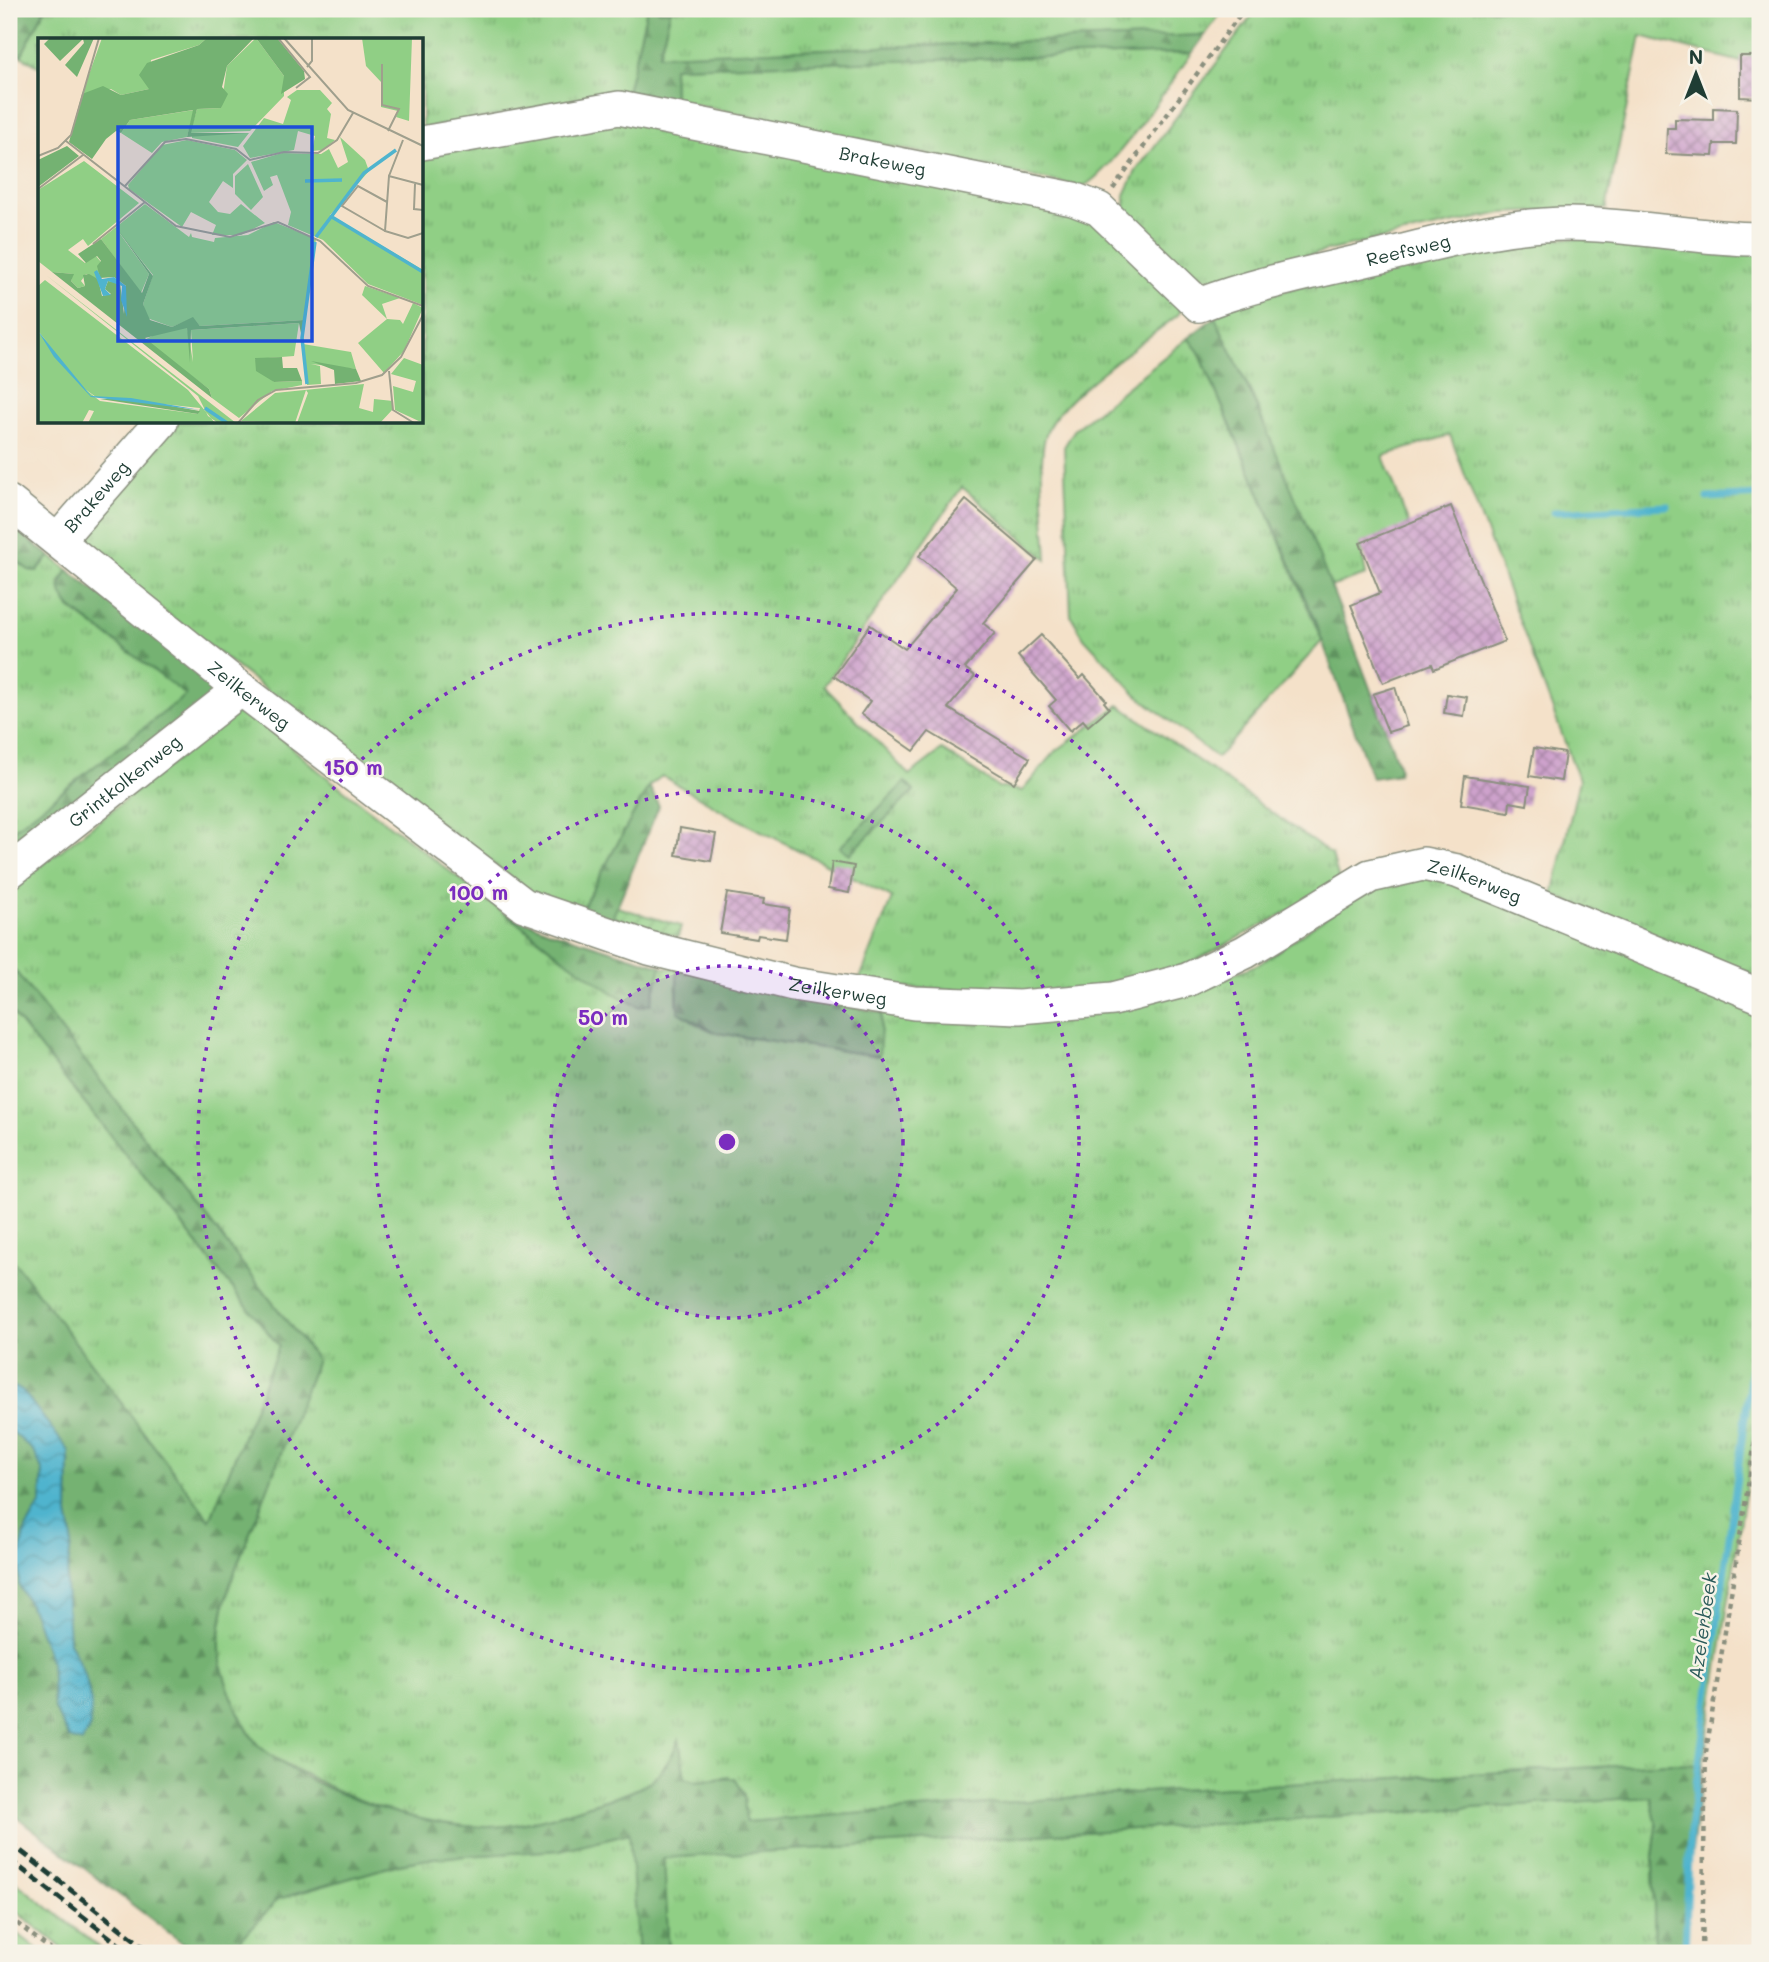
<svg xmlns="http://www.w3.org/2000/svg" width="1769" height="1962" font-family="Mali,sans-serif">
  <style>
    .grass { fill: url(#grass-tufts); stroke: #58865c; stroke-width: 2 }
    .forest { fill: url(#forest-firs); stroke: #4a7853; stroke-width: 2 }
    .garden { fill: url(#garden-furrows); stroke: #58865c; stroke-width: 2 }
    .water { fill: url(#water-waves); stroke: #377881; stroke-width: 2 }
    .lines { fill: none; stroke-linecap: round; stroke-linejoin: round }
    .stream { stroke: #4fb4ce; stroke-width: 7 }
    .building { fill: url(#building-cross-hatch) }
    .minor-casing { stroke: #8a8f7e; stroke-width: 36 }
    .path { stroke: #8a8f7e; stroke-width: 4.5; stroke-dasharray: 5 5; stroke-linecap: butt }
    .minor { stroke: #fff; stroke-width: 33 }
    .rail { stroke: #1f3d34; stroke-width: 5; stroke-dasharray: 10 5; stroke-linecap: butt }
    .ring { fill: none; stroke: #7b2cbf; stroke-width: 3.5; stroke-dasharray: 3.5 7 }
    .labels { text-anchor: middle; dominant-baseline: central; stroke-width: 5; stroke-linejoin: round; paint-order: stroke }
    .street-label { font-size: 18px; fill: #1f3d34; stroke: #f7f3e8 }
    .water-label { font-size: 19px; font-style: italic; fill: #2b5b5a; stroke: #f7f3e8 }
    .inset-river { fill: none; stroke: #4fb4ce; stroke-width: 3.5 }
    .inset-road { fill: none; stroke: #9f9f8d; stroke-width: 2 }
    .view { fill: #1d4ed8; fill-opacity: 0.15; stroke: #1d4ed8; stroke-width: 3.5 }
    .inset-edge { fill: none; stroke: #1f3d34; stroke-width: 3.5 }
    .centre { fill: #7b2cbf; stroke: #f7f3e8; stroke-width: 3.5 }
    .ring-label { font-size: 21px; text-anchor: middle; font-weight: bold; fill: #7b2cbf; stroke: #f7f3e8; stroke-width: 5; stroke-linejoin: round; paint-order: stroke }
  </style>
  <defs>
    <pattern id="grass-tufts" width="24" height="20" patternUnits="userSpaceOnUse" patternTransform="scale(1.75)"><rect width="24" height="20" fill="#90cf85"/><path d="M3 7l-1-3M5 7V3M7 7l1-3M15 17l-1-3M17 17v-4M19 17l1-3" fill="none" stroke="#75a96e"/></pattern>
    <pattern id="forest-firs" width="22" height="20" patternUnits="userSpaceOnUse" patternTransform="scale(1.75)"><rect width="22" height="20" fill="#74b272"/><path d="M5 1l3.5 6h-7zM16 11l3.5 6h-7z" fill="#5f925e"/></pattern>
    <pattern id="garden-furrows" width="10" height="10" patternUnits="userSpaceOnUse" patternTransform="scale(1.75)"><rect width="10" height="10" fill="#90cf85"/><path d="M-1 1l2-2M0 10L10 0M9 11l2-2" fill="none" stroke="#75a96e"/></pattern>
    <pattern id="water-waves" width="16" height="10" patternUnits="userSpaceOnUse" patternTransform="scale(1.75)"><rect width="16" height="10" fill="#4fb4ce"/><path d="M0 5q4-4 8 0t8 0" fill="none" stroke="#4194a8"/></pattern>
    <pattern id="building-cross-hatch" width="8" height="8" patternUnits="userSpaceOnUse" patternTransform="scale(1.75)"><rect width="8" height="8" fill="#cea2cc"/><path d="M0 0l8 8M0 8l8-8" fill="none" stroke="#a785a6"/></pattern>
  </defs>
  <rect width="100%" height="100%" fill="#f7f3e8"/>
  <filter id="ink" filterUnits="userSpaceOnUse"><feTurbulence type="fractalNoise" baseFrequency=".0143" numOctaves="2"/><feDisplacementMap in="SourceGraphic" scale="14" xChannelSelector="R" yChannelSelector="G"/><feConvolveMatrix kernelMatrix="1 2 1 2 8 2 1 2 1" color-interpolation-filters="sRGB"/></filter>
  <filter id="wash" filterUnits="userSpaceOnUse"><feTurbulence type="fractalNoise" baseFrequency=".00686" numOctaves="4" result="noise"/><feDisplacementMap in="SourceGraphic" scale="28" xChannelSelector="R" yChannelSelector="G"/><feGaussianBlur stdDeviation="1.57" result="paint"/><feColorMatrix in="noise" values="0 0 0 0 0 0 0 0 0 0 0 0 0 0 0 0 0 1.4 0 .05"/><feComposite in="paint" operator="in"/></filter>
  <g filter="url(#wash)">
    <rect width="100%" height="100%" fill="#f4e1c9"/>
    <!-- grass -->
    <path class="grass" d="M45,9H647L627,92L422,129V40H40V67L21,56Z
      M671,9H1224L1205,35L659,55Z
      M1257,9H1760V67L1641,36L1606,209L1502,213L1326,251L1229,279L1205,278L1184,269L1125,213V195L1136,171Z
      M1192,53C1172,80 1108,178 1081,187L674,100L673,67Z
      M625,118L1068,208L1106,225L1182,306L1179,314C1148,339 1059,398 1047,431C1036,458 1046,528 1047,560L962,487L824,686L909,775L942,750L998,787L1022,791L1056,751L1119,705L1332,855L1339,880L1289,911L1189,964L1074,994L857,986L892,898L730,815L662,776L649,786L579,914L540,900L79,546L83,531L178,422H422V154Z
      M1495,236L1760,245V978L1553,895L1579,780L1450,435L1383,456L1411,530L1361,547L1366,575L1330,587L1253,397L1215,317L1232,304Z
      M1188,338L1199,352L1322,641L1217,758L1136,694L1084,638L1071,616L1064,447L1075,429Z
      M9,555L29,570L37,571L50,556L68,570L59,583L70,608L187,695L9,833Z
      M244,707L319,771L563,958L677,969V1004L694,1023L717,1033L878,1056L882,1013L1187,991L1259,964L1368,887L1425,871L1760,1004V1397L1703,1765L1670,1763L1160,1791L746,1822L744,1795L729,1777L696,1781L685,1778L679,1741C658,1789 635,1790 589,1805C557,1816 520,1828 486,1827C423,1826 365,1806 310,1777C293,1768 274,1759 260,1747C246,1734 223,1680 221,1661C214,1607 243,1551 262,1503C280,1455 299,1407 317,1360L9,963V891Z
      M9,1009L279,1346L210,1520L9,1255Z
      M1651,1797L1657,1826L1653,1857L1655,1953H669L663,1858Z
      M630,1833L639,1953H246L235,1945L278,1899L399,1864L434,1858L560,1850Z
      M9,1877L107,1953H69L9,1906Z
      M9,1927L43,1953H9Z"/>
    <!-- forest -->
    <path class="forest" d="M9,9H45L21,56L9,49Z
      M647,9H671L659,55L1205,35L1192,53L673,67L674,100L627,92Z
      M1215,317C1285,463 1344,615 1399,767L1398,774L1372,778L1315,621L1199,352L1188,338Z
      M9,525L50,556L37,571L29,570L9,555Z
      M68,570L225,691L9,859V833L186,695L71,608C58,592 57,587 68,570Z
      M905,782L914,791L850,854L840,847Z
      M649,786L659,806L609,926L579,914Z
      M506,913L553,932L661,966L651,1004L640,1007L613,993L563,958Z
      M9,963L317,1360C299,1406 281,1452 264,1498C245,1548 213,1606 221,1661C223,1680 246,1735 260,1747C313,1792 418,1827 487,1827C521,1827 558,1816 590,1805C637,1790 659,1789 679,1740L685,1778L696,1781L735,1778L744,1795L746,1822L1160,1791L1670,1763L1699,1764L1703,1765L1689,1874L1686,1953H1655L1653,1857L1657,1826L1651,1797L664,1858L669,1953H639L629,1833L560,1850L434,1858L399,1864L278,1899L236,1945L246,1953H196L9,1811V1429L34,1451L43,1472L41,1503L26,1529L19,1585L34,1614L51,1663L54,1708L69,1738L81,1742L85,1675L69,1642L67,1614L66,1584L72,1536L68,1515L69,1451L22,1390L9,1385V1255L210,1520L279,1346L9,1009Z
      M677,969L882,1013L879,1056L717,1033L678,1012Z"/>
    <!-- garden -->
    <path class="garden" d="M617,907L681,926L678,937L613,917Z"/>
    <!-- water -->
    <path class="water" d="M9,1385L22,1390L69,1451L68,1515L72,1536L66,1584L69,1642L85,1675L91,1701L90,1727L82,1742L69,1738L54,1708L51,1663L34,1614L19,1585V1558L26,1529L41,1503L43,1472L34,1451L9,1429Z"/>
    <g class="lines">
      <!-- stream -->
      <path class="stream" d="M1707,498L1760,495
        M1554,512L1667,506
        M1685,1953L1690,1830L1760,1304"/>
    </g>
    <g id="blocks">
      <!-- building -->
      <path class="building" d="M1740,56H1760V98L1740,97Z
        M1713,108L1737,109L1736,144H1714L1713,156L1666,154L1667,128H1675V119L1713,120Z
        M966,500L1037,560L983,623L995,633L965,668L975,676L948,708L1030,758L1014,783L929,732L914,751L861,714L870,701L834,676L870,625L905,649L957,588L919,556Z
        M1451,506L1505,641L1434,669L1432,664L1383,683L1351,605L1380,593L1360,543Z
        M1041,635L1080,679L1084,675L1106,700L1104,702L1109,708L1088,726L1083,720L1070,731L1049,706L1056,700L1018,656Z
        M1395,687L1407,726L1388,732L1373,694Z
        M1447,694L1467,697L1464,716L1444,713Z
        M1534,748L1565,753L1561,781L1529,776Z
        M1465,776L1530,786L1527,805L1510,802L1509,812L1461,804Z
        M680,828L716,834L711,861L676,855Z
        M832,862L854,866L849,893L828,889Z
        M727,893L764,899L763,904L790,908L786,939L758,935L757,939L720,933Z"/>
    </g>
  </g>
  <g filter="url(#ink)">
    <use href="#blocks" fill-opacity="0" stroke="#8a8f7e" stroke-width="2"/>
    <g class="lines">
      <defs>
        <g id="minor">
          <path id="s1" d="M422,143L619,108L1073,199L1099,209L1199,305C1256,283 1316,272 1374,258C1438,243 1503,224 1569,224C1633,224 1696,239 1760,239"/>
          <path id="s2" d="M9,502L241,689L524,905L649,948L793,984L914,1003L1019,1007L1113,999L1187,980L1245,952L1370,876L1423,864L1457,871L1760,996"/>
          <path id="s3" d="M58,540L161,422"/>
          <path id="s4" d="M9,872L241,689"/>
        </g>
      </defs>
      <!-- minor casing -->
      <use href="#minor" class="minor-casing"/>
      <!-- path -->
      <path class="path" d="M1113,189L1244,9
        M9,1917L55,1953
        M1702,1953L1706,1752L1760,1410"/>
      <!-- minor -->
      <use href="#minor" class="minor"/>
      <!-- rail -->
      <path class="rail" d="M9,1842L152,1953
        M9,1859L130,1953"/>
    </g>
  </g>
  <!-- distance rings -->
  <circle cx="727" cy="1142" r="176" fill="#7b2cbf" fill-opacity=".12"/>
  <g class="ring">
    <circle cx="727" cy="1142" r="176"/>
    <circle cx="727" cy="1142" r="352"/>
    <circle cx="727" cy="1142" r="529"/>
  </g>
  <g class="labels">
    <!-- street labels -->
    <g class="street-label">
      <text stroke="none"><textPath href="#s1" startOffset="469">Brakeweg</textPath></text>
      <text stroke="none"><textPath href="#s1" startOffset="1046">Reefsweg</textPath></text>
      <text stroke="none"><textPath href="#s3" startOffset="58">Brakeweg</textPath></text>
      <text stroke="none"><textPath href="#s2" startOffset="308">Zeilkerweg</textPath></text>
      <text stroke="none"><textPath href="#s4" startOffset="147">Grintkolkenweg</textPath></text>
      <text stroke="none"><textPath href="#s2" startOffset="1652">Zeilkerweg</textPath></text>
      <text stroke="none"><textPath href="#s2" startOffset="980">Zeilkerweg</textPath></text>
    </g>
    <!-- water labels -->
    <g class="water-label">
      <text transform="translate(1702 1626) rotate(-82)">Azelerbeek</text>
    </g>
  </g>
  <!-- overview -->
  <g transform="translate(38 38)">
    <rect width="385" height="385" fill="#f4e1c9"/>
    <path d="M64,0H169L161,7L113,22L111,51L83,57L73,51L44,56ZM218,0L246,38V58L212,93L152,95L159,71L183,70L189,28ZM259,52H282L294,65L289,71L293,76L289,100L297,102L285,112L274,113L277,98L260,93L256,112L212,120L205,108L226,80L245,86L253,62L249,59ZM156,72L149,99L124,104L114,115L83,95L92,82ZM211,95L200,109L154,100V96ZM302,99L327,122L331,133L292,177L385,232V267L330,246L285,202L250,187L253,174L239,137L232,139L235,147L226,153L213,124L244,115L283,116L291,111L300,130L310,124ZM149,102L197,112L209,122L195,136V150L185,143L171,164L180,174L192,176L203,166L227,185L203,197H174L178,187L153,174L144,189L91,151L90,147L124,107ZM46,123L101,165L50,208L45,201L30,212L47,225L58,218L63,224L60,241L48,236L43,243L47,248L40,250L33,243L35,236L14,234L0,223V152ZM210,126L225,159L213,172L197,156V138ZM107,166L151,199L153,195L154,199L176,204L177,200L210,197L236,184L278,201L267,282L162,288L155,280L134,289L109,280L105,266L115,237L80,193L111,236L103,255L63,201ZM8,237L198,385H180L170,378L160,358ZM7,242L150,352L177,385H50L56,373L51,372L44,385H0V294L10,305L0,293V248ZM44,349L58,359L162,370L160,376L62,363ZM327,248L362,260L344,266L349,281L362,282L365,286L375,265L385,270L366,313L346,335L320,305L349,281L324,257ZM261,285L256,318L217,321L236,344L264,343V347L234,353L201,380L174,360L171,351L106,302L124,293L149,289L155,324L153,292ZM265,306L313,314L318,331L273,326L282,328L283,346L269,347ZM366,320L385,327V385L357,372L355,348L375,354L378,343L353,336ZM326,346L321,370L335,374L336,361L355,363V371L342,385H259L270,355L268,352L257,385L203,383L237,355Z" fill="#90cf85" fill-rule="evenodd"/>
    <path d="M12,0H56L39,39L27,27L46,5L45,1L22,23L6,6ZM169,0H216L189,28L184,49L190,56L183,70L159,71L153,95H211L149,99L155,72L92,82L83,95L78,93L68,101L54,121L31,104L44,56L65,48L83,57L111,51L101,37L109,25L161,7ZM218,0H239L266,33L267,41L243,56L246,38ZM29,108L41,118L0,149V122ZM80,192L115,238L105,266L112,282L134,289L155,279L162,288L266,282L265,306L261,285L153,292L152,325L149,290L107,300L171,351L174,360L14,234L36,236L33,243L40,250L47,248L45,237L51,236L60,241L64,258L73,256L67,251L70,243L82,245L86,276L88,248L76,239L62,240L59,228L63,223L59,218L48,225L40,216L63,201L104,255L111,236ZM244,319L245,330H259L264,343L236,344L218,333L217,320ZM273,323L318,331L323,343L297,346L296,332ZM62,361H92L162,373L160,376Z" fill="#74b272"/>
    <path d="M324,0H374L371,83L358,79L360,73L343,69V44L328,28Z" fill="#90cf85"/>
    <path d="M59,232L64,241L76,239L88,248L89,279L83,262L84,248L70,243L67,251L73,257L65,258L56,234ZM0,293L53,358L93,360L162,372L53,359L16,319Z" fill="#4fb4ce"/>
    <path class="inset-river" d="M267,143L304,142M294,179L385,234M278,199L326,135L358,112M269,346L264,300L277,204M167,370L189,385"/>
    <path class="inset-road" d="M240,0L272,39L258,50M246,0L310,72L385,108M344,26V67L361,71L350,93M269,29L274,23V0M28,103L138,188L192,199L240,184L282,203L330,248L385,268M0,118L20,110L33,97L61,0M351,138L365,102M377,146L376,171L385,172M385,147L351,138L347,193L370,200L385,195M87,148L127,104L148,101L198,111L212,122L246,114L280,115L299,102L315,75M0,151L45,117M347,193L304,168L320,148L349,164M55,206L107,164M351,333L355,372L376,385M200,385L220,362L238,352L318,345L344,337L363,319L385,277"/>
    <path class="view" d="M80,89H274V303H80Z"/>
    <rect width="385" height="385" class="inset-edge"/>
  </g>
  <circle cx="727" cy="1142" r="10" class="centre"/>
  <g class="ring-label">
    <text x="353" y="775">150 m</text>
    <text x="478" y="900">100 m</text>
    <text x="603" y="1025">50 m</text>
  </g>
  <!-- margin -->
  <rect width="1769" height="1962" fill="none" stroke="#f7f3e8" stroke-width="35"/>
  <!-- north arrow -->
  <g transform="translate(1696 74)" stroke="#f7f3e8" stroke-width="5" paint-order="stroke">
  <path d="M0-5L12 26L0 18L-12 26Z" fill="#1f3d34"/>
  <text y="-10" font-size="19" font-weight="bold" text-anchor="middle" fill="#1f3d34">N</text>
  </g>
</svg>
